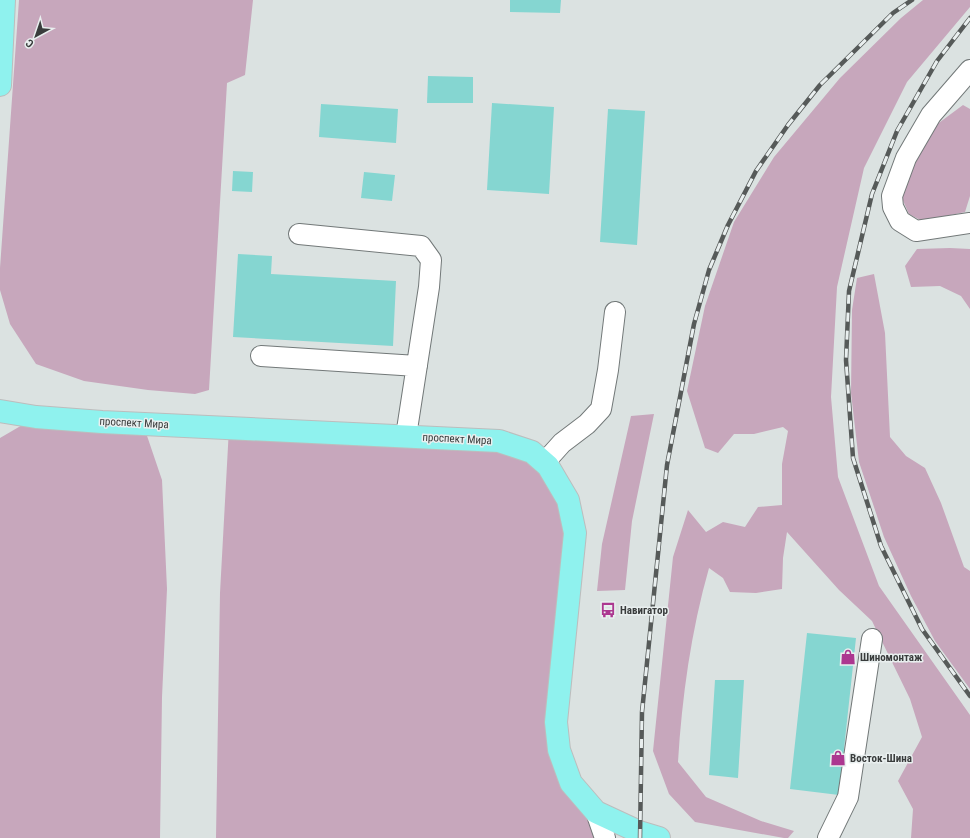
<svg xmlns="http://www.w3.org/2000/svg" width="970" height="838" font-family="'Roboto Condensed',sans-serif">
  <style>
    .green { fill: #c7a7bc }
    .building { fill: #85d6d1 }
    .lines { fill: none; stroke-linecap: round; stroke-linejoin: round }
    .minor-casing { stroke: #727878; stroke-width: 22 }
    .major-casing { stroke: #bcbdbd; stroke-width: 24 }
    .minor { stroke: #fff; stroke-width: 20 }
    .major { stroke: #8ff2ee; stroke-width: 22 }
    .rail-casing { stroke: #565a59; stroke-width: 4.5 }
    .rail { stroke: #e9efef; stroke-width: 3; stroke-dasharray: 9; stroke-linecap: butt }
    .labels { text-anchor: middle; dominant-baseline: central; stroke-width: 3; stroke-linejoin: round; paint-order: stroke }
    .street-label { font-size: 11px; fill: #393c3c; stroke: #e9efef }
    .poi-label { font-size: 11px; font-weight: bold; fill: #393c3c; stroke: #e9efef; text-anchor: start }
  </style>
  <rect width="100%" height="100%" fill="#dbe2e1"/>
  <!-- green -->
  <path class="green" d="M19,0H253L245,75L227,83L209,390L195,394L148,390L84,381L36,364L10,324L0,290V268Z
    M923,0H970V7L907,82L864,168L837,287L831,397L838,477L879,586L970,715V838H911L913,809L898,781L922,737L910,699L872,621L839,590L787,532L783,558L782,589L756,593L730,592L723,578L709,568C691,631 682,697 678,762L706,797L761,821L794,831L788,838H784L695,822L669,794L653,751L673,557L688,510L706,532L723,522L745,527L758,507L782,505V464L788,431L783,427L754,434H734L718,453L705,448L687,391L705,306L734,222L774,157L840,78L901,18Z
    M963,105L970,109V196L965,212L922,221L909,214L900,194L910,168L932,128Z
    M950,248L970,249V309L961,296L940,286L911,287L905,266L917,249Z
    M874,274L885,333L890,437L906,456L925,468L941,503L964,567L970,571V689L935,641L911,596L884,537L859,462L851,393L852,310L857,278Z
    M654,414L632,521L625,590L597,591L602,544L631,416Z
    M36,417L143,424L162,480L167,589L162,697L160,838H0V438Z
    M229,428L532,452L568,500L556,722L605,838H216L220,593Z"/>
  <!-- building -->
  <path class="building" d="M510,0H561L560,13L510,12Z
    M428,76L473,77V103H427Z
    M492,103L554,107L549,194L487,190Z
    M321,104L398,109L396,143L319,137Z
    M608,109L645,111L637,245L600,242Z
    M233,171L253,172L252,192L232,191Z
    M364,172L395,175L392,201L361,198Z
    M238,254L272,256L271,274L396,281L393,346L233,337Z
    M807,633L856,638L839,795L790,789Z
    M715,680H744L738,778L709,775Z"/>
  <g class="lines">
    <defs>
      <path id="minor" d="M970,70L931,115L906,158L892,196L893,207L900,221L916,231L970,223
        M299,234L421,246L431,260L429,287L406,436
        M261,356L417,366
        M544,463L562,443L587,424L601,409L608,370L615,312
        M596,812L605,838
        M828,838L848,797L872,639"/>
      <path id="major" d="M0,85L4,0
        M0,411L36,417L102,422L499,441L532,452L548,466L568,500L575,533L556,722L559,750L571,783L596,812L639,832L659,838"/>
    </defs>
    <!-- minor casing -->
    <use href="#minor" class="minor-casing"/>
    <!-- major casing -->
    <use href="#major" class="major-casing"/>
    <!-- minor -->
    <use href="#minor" class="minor"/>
    <!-- major -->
    <use href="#major" class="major"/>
    <defs>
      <path id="rail" d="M970,18L937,61L897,131L872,194L849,291L846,360L853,458L881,546L922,629L970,696
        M640,838L642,712L667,465L694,324L709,270L728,225L756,171L788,125L820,85L893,13L912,0"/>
    </defs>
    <!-- rail casing -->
    <use href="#rail" class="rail-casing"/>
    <!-- rail -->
    <use href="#rail" class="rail"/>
  </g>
  <!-- icons -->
  <defs>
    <symbol id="bus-bare" viewBox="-9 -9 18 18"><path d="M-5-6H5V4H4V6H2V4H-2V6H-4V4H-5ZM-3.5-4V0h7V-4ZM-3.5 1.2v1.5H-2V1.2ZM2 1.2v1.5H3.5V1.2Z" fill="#ac3790" stroke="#e9efef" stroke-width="2.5" paint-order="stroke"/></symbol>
    <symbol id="shop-bare" viewBox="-9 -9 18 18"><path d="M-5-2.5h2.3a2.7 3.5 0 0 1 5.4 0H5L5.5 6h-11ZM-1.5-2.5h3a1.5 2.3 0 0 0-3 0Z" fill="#ac3790" stroke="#e9efef" stroke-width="2.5" paint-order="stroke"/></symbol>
  </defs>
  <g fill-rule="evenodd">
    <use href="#bus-bare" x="597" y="599" width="22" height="22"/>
    <use href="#shop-bare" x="837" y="646" width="22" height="22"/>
    <use href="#shop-bare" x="827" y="747" width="22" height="22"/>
  </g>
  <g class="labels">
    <!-- street labels -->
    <g class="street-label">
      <text transform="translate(134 423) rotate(3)">проспект Мира</text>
      <text transform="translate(457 439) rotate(3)">проспект Мира</text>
    </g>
    <!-- poi labels -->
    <g class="poi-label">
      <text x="620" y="610">Навигатор</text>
      <text x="860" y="657">Шиномонтаж</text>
      <text x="850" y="758">Восток-Шина</text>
    </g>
  </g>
  <!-- north arrow -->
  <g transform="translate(36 36) rotate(220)" stroke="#e9efef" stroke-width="3" paint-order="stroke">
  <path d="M0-3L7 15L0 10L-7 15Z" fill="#393c3c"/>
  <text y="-6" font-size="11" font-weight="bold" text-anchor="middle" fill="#393c3c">С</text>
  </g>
</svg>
